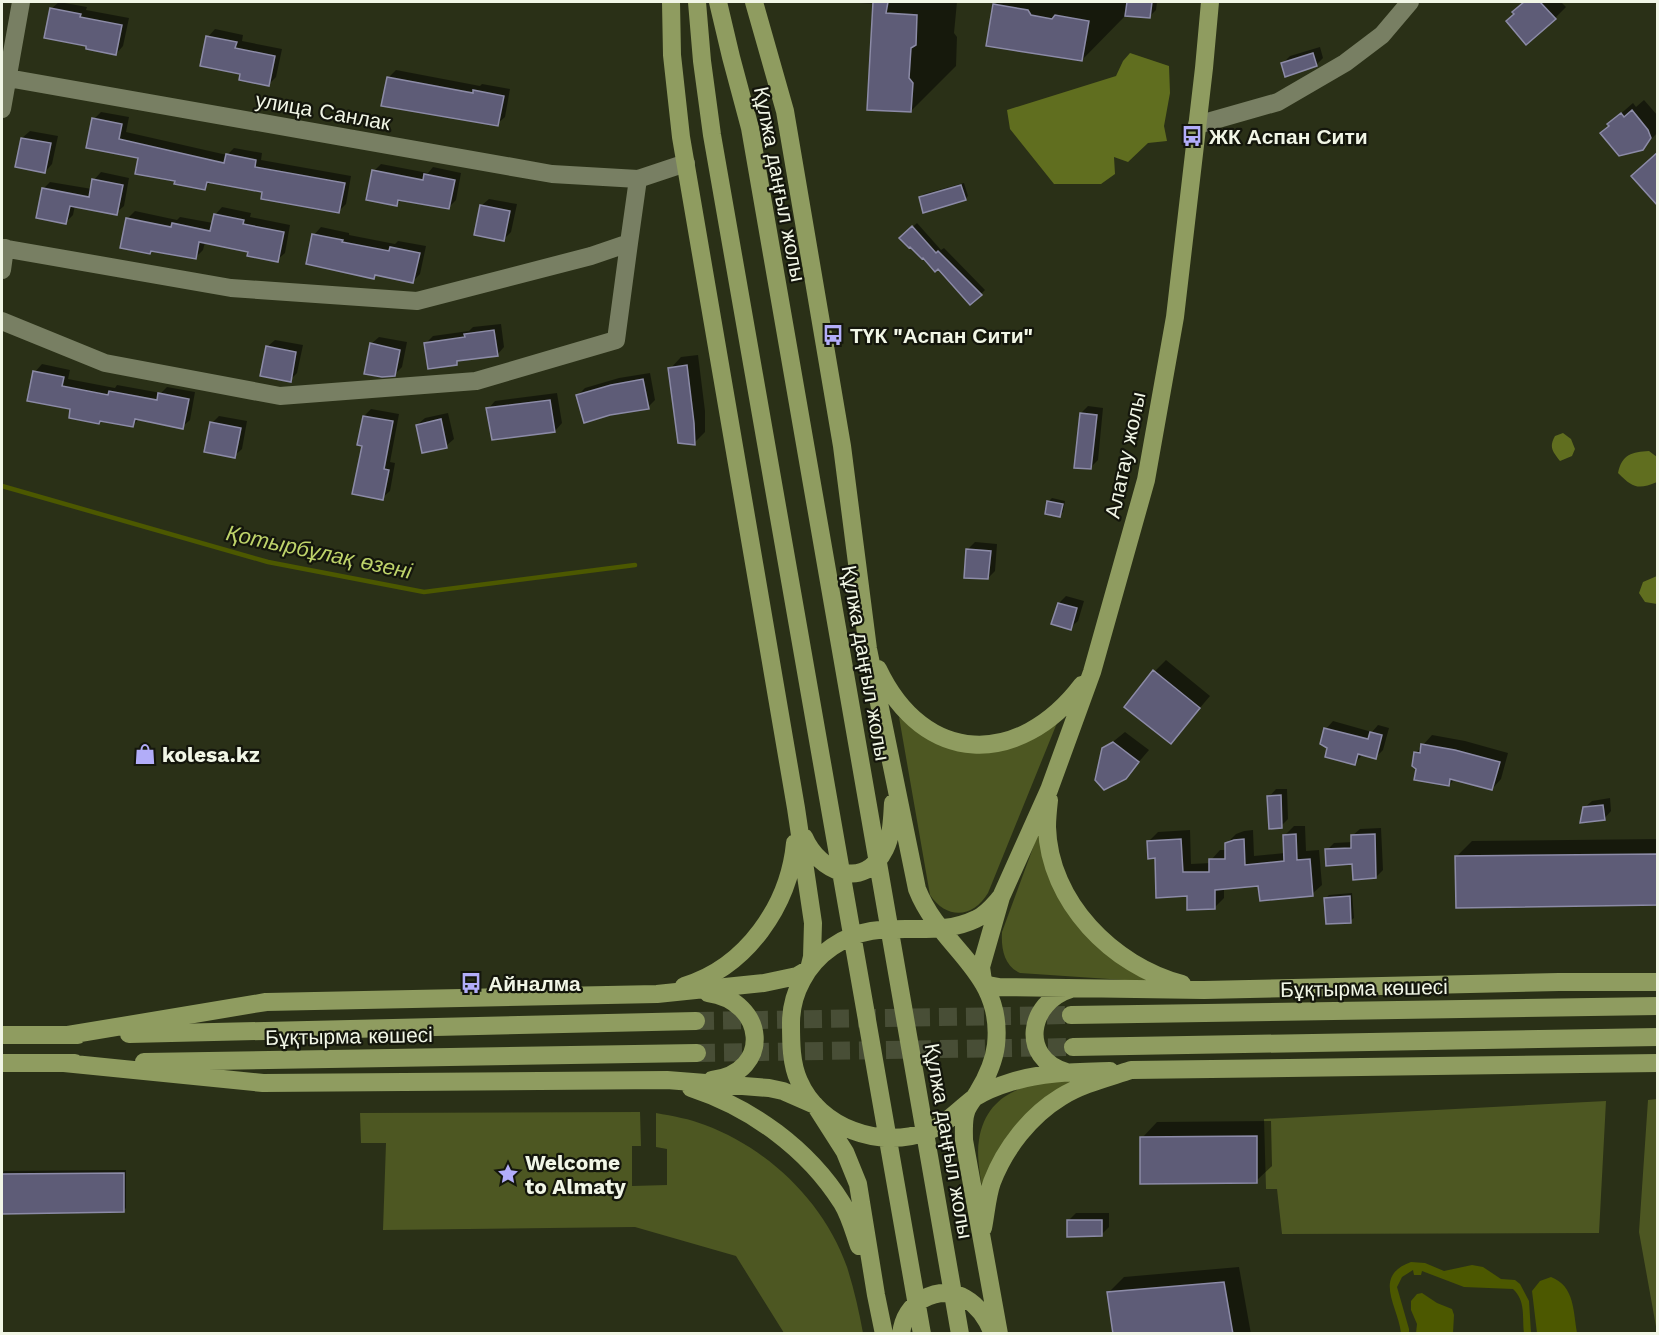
<svg xmlns="http://www.w3.org/2000/svg" width="1659" height="1335" font-family="'Work Sans',sans-serif">
  <style>
    .green { fill: #4d5722 }
    .forest { fill: #606e1f }
    .water { fill: #4c5800 }
    .shadow { fill: #0007 }
    .lines { fill: none; stroke-linecap: round; stroke-linejoin: round }
    .stream { stroke: #4c5800; stroke-width: 4.5 }
    .building { fill: #5e5c77; stroke: #8c8ba7; stroke-width: 1.5 }
    .major-tunnel { stroke: #484e36; stroke-width: 18; stroke-dasharray: 18 9; stroke-linecap: butt }
    .minor { stroke: #787f63; stroke-width: 18 }
    .major { stroke: #8f9c60; stroke-width: 18 }
    .labels { text-anchor: middle; dominant-baseline: central; stroke-width: 4.5; stroke-linejoin: round; paint-order: stroke }
    .street-label { font-size: 21px; fill: #f1f6e6; stroke: #14160c }
    .poi-label { font-size: 21px; font-weight: bold; fill: #f1f6e6; stroke: #14160c; text-anchor: start }
    .water-label { font-size: 22px; font-style: italic; fill: #bed36a; stroke: #14160c }
  </style>
  <rect width="100%" height="100%" fill="#2a3017"/>
  <!-- green -->
  <path class="green" d="M899,717C954,765 998,762 1057,723L988,893C973,918 947,920 930,895Z
    M1041,826L1067,908L1154,982L1020,973C1004,966 1001,948 1002,932Z
    M1093,1076L1048,1102L983,1195C981,1178 976,1157 979,1140C988,1081 1047,1081 1093,1076Z
    M1657,1099H1658L1657,1332L1639,1232L1648,1100Z
    M1606,1101L1599,1233L1282,1234L1277,1189H1266L1264,1119Z
    M640,1112L641,1146H632V1186L667,1185V1149L656,1147V1113C673,1116 690,1119 705,1125C769,1149 824,1202 847,1267C854,1289 859,1311 863,1333H784L736,1256L635,1227L383,1230L386,1143H361L360,1113Z"/>
  <!-- forest -->
  <path class="forest" d="M1130,53L1169,66L1170,93L1164,126L1167,141L1148,143L1128,162L1114,157L1115,174L1101,184H1054L1010,129L1007,110L1116,76L1123,61Z
    M1563,433L1571,439L1575,449L1572,456L1560,461C1552,451 1549,447 1555,436Z
    M1649,451L1657,457V482C1638,490 1633,488 1618,473C1622,454 1632,452 1649,451Z
    M1657,576V604L1645,602L1639,593L1643,582Z"/>
  <!-- water -->
  <path class="water" d="M1411,1262L1425,1263L1444,1271L1472,1265L1483,1267L1501,1279L1515,1280L1520,1284L1529,1301L1531,1333H1524C1522,1317 1526,1301 1513,1289L1464,1287L1422,1271L1421,1275H1414L1413,1270L1402,1277L1397,1287L1409,1329V1333H1401C1398,1306 1372,1276 1411,1262Z
    M1551,1277C1575,1286 1573,1312 1577,1333H1537L1532,1291L1540,1281Z
    M1422,1293L1437,1303L1452,1309L1454,1315L1453,1333H1416L1417,1324L1411,1310V1301L1417,1294Z"/>
  <!-- shadow -->
  <path class="shadow" d="M59,2L87,7L86,10L129,18L123,46L116,54L88,45L51,9Z
    M846,2H957L954,33L957,37L956,66L911,111L875,4Z
    M998,2H1157L1156,10L1149,17L1127,14L1082,60L994,5Z
    M1317,2H1347L1317,3Z
    M1522,2H1561L1566,7L1555,18L1515,14L1523,3Z
    M215,29L243,35L242,41L282,49L276,77L269,84L242,72L208,37Z
    M1320,47L1323,58L1316,65L1283,63L1290,56Z
    M396,70L480,86L482,84L510,89L505,117L497,124L383,105L389,77Z
    M1644,100L1658,116V132L1643,148L1609,124L1633,103L1636,107Z
    M101,112L129,117L126,132L227,155L234,148L262,153L261,160L351,176L346,204L338,212L263,191L212,181L204,188L177,180L140,157L94,119Z
    M30,131L58,136L52,164L45,172L22,138Z
    M381,164L428,173L433,167L461,173L456,200L448,208L402,199L396,205L374,171Z
    M101,172L129,178L124,206L116,213L75,205L73,215L66,222L43,189L50,182L92,189L94,180Z
    M964,183L968,196L965,199L920,198L924,194Z
    M489,199L517,204L511,232L504,239L481,206Z
    M222,207L251,213L250,217L290,225L285,253L277,260L250,250L205,242L203,250L196,257L153,249L150,252L127,219L135,211L177,220L180,217L213,223L215,215Z
    M917,223L941,250L944,248L985,290L981,294L938,267L905,234Z
    M321,227L349,233V235L395,244L398,241L426,246L420,274L413,281L377,274L374,278L314,235Z
    M501,324L504,347L497,355L461,359L457,363L426,343L433,336L469,331L473,327Z
    M379,337L407,342L402,367L395,374L371,344Z
    M275,340L303,345L297,373L290,380L267,347Z
    M698,355L705,411V432L694,443L670,369L681,357Z
    M42,364L70,370L68,379L115,388L117,385L161,393L167,387L195,392L190,420L182,427L139,419L133,425L102,419L99,422L72,408L35,372Z
    M650,373L655,400L648,407L609,414L578,395L585,388L619,378Z
    M557,393L562,423L555,431L493,439L488,409L495,401Z
    M1088,406L1103,408L1098,460L1090,468L1081,413Z
    M371,409L399,414L390,462L395,463L390,491L382,498L364,445V416Z
    M448,413L454,439L446,446L417,425L425,418Z
    M219,416L247,421L242,449L234,456L212,423Z
    M1052,498L1065,501L1063,512L1060,515L1049,501Z
    M975,542L997,544L995,571L988,578L968,549Z
    M1066,596L1084,601L1078,621L1070,628L1059,603Z
    M1166,660L1210,696L1171,742L1154,672Z
    M1333,721L1372,732L1378,725L1389,728L1383,750L1376,757L1363,754L1355,763L1329,747L1326,729Z
    M1125,732L1149,750L1125,778L1104,749Z
    M1432,735L1465,741L1508,753L1501,779L1492,789L1455,779L1449,785L1416,753Z
    M1276,789H1287L1288,819L1281,826L1269,797Z
    M1610,798L1611,811L1604,819L1584,808L1592,801Z
    M1294,826H1305L1306,851L1319,850L1322,885L1312,894L1260,885L1224,888V898L1214,908L1188,895L1156,857L1149,841L1158,832L1190,830L1191,864L1211,863V860L1220,850H1227V843L1236,834L1244,831L1253,830L1254,856L1285,853L1284,836Z
    M1381,828L1383,870L1376,877L1354,863L1327,850L1334,843L1353,842L1352,836L1360,829Z
    M1658,839V904L1457,856L1472,841Z
    M1352,893L1354,918L1350,921L1326,898L1329,895Z
    M1271,1121L1272,1166L1256,1181L1142,1138L1157,1122Z
    M126,1170V1208L123,1211L2,1212V1174L4,1171Z
    M1076,1213H1109V1227L1101,1235L1068,1221Z
    M1239,1267L1251,1334H1115L1109,1292L1124,1277Z"/>
  <g class="lines">
    <!-- stream -->
    <path class="stream" d="M2,486L268,562L424,592L635,565"/>
  </g>
  <!-- building -->
  <path class="building" d="M873,2H888L886,13L917,15L916,45L911,48L909,78L913,83L911,112L867,110Z
    M1127,2H1152L1150,18L1125,16Z
    M1524,2H1540L1556,19L1526,45L1506,21L1514,14L1512,12Z
    M993,4L1028,10L1031,15L1052,19L1055,15L1089,21L1082,61L986,46Z
    M50,8L81,14L80,17L122,25L116,55L86,49V46L44,38Z
    M206,36L237,42L235,48L275,56L269,86L239,80L240,74L200,66Z
    M1313,53L1317,66L1285,77L1281,63Z
    M387,77L473,93V90L504,96L498,126L381,106Z
    M1632,110L1648,130L1651,138L1643,150L1619,156L1600,133L1609,126L1607,124L1621,113L1624,117Z
    M92,118L122,124L119,139L224,163L226,154L256,160L255,167L345,183L339,213L261,199L262,192L207,182L205,190L174,184L175,181L135,174L138,158L86,148Z
    M21,138L51,143L45,173L15,167Z
    M1658,152V206L1631,176Z
    M372,170L423,180L424,174L455,180L449,209L398,200L397,206L366,200Z
    M92,179L123,185L117,215L70,206L66,224L36,218L42,188L89,197Z
    M961,185L966,200L923,213L919,197Z
    M480,205L510,211L504,241L474,235Z
    M214,214L244,220L243,224L284,232L278,262L247,256L248,252L199,242L196,259L151,251L150,254L120,248L126,218L171,227L172,223L210,231Z
    M912,226L936,253L938,251L982,295L970,305L938,269L935,272L923,258L922,259L910,247L909,248L899,238Z
    M312,234L343,240L342,242L389,251L390,247L420,253L413,283L375,275L374,279L306,264Z
    M494,330L498,356L457,361V365L428,369L424,343L465,337L464,334Z
    M370,343L400,350L395,376L382,377L364,374Z
    M266,346L296,352L291,382L260,376Z
    M687,365L694,423L695,445L678,443L668,368Z
    M33,371L64,377L62,386L108,395L109,391L157,400L158,393L189,399L183,429L135,419L133,427L100,421L99,424L69,418L70,409L27,401Z
    M643,379L649,409L610,415L584,423L576,395L611,385Z
    M550,400L555,432L492,440L486,408Z
    M1080,413L1097,415L1091,469L1074,468Z
    M363,416L393,421L384,469L389,470L383,500L352,494L362,446L357,445Z
    M441,419L447,448L422,453L416,425Z
    M210,422L241,428L235,458L204,452Z
    M1047,501L1063,504L1060,517L1045,514Z
    M966,549L991,551L988,579L964,578Z
    M1058,603L1077,608L1071,630L1051,624Z
    M1153,670L1200,708L1171,744L1124,707Z
    M1324,728L1368,739L1370,732L1382,735L1376,759L1358,754L1355,765L1325,757L1327,748L1320,744Z
    M1113,742L1139,762L1126,779L1104,790L1095,780L1102,748Z
    M1421,744L1455,750L1500,762L1492,790L1450,779L1449,786L1414,780L1416,769L1412,766L1414,752L1420,753Z
    M1281,795L1282,828L1269,829L1267,796Z
    M1603,805L1605,820L1580,823L1583,807Z
    M1296,834L1297,860L1310,859L1313,896L1260,901L1258,886L1215,890V909L1187,910V896L1156,898L1155,858L1148,859L1147,841L1181,839L1183,872H1209V859H1225V843L1234,840L1244,839L1245,865L1284,861L1283,835Z
    M1375,834L1376,878L1353,880L1352,864L1326,866L1325,849L1351,848V835Z
    M1658,854V905L1456,908L1455,856Z
    M1350,896L1351,923L1326,924L1324,898Z
    M1257,1136V1183L1140,1184V1137Z
    M124,1173V1212L2,1214V1174Z
    M1067,1220H1102V1236L1067,1237Z
    M1224,1282L1233,1334H1113L1107,1292Z"/>
  <g class="lines">
    <!-- major-tunnel -->
    <path class="major-tunnel" d="M696,1021L1071,1015
      M697,1053L1073,1047"/>
    <!-- minor -->
    <path class="minor" d="M2,77L552,174L638,179L686,163
      M2,109L21,2
      M1197,125L1278,102L1345,63L1382,35L1410,2
      M2,248L231,288L417,301L591,256L629,243L638,179
      M2,270L5,248
      M2,321L105,363L280,396L476,381L616,340L629,243"/>
    <!-- major -->
    <path class="major" d="M697,2L702,61L712,135L922,1334
      M718,2L731,57L750,128L960,1334
      M754,2L785,111L842,446L868,649L917,889C941,950 1004,971 996,1045C994,1062 987,1077 978,1092C974,1099 968,1105 966,1112C963,1121 964,1130 964,1140L999,1334
      M1210,2L1204,68L1175,317L1146,480L1092,672L1049,790L1001,897L981,967L983,981L988,985L999,987L1204,990L1559,982H1658
      M878,669C924,766 1019,768 1082,685
      M1049,800C1048,809 1047,818 1047,827C1049,902 1113,966 1182,984
      M804,837C819,872 864,892 885,849C892,835 892,818 893,803
      M1000,898C993,906 986,915 976,919C929,942 880,913 832,947C807,964 791,993 791,1023C791,1042 791,1064 799,1081C819,1128 880,1149 926,1132C946,1125 958,1110 974,1098C985,1091 998,1086 1011,1082C1043,1072 1077,1072 1110,1071
      M684,986C747,967 789,905 795,843
      M708,993C766,1001 773,1072 712,1080
      M1071,1015L1658,1006
      M129,1034L696,1021
      M2,1035H78
      M68,1035L266,1002L657,994L764,983L797,976L809,969L812,957L813,923L796,808L681,137L672,55L671,2
      M1073,1047L1658,1037
      M144,1062L697,1053
      M2,1063H75
      M64,1063L263,1083L667,1080L769,1088L783,1091L815,1105L845,1152L858,1184L876,1295L884,1334
      M1066,1072C1019,1058 1028,1002 1071,989
      M691,1088C752,1108 808,1149 842,1203C850,1216 854,1232 859,1246
      M983,1228C986,1213 987,1196 992,1182C1005,1148 1030,1116 1061,1097C1082,1084 1107,1078 1131,1070L1658,1063
      M901,1334C903,1318 909,1307 923,1299C955,1282 981,1303 993,1334"/>
  </g>
  <!-- icons -->
  <defs>
    <symbol id="bus-bare" viewBox="-9 -9 18 18"><path d="M-5-6H5V4H4V6H2V4H-2V6H-4V4H-5ZM-3.5-4V0h7V-4ZM-3.5 1.2v1.5H-2V1.2ZM2 1.2v1.5H3.5V1.2Z" fill="#b2adf9" stroke="#14160c" stroke-width="2.5" paint-order="stroke"/></symbol>
    <symbol id="shop-bare" viewBox="-9 -9 18 18"><path d="M-5-2.5h2.3a2.7 3.5 0 0 1 5.4 0H5L5.5 6h-11ZM-1.5-2.5h3a1.5 2.3 0 0 0-3 0Z" fill="#b2adf9" stroke="#14160c" stroke-width="2.5" paint-order="stroke"/></symbol>
    <symbol id="sight-bare" viewBox="-9 -9 18 18"><path d="M0-6L1.8-2.2L6-1.7L2.9 1.2L3.7 5.4L0 3.3L-3.7 5.4L-2.9 1.2L-6-1.7L-1.8-2.2Z" fill="#b2adf9" stroke="#14160c" stroke-width="2.5" paint-order="stroke"/></symbol>
  </defs>
  <g fill-rule="evenodd">
    <use href="#bus-bare" x="1177" y="121" width="30" height="30"/>
    <use href="#bus-bare" x="818" y="320" width="30" height="30"/>
    <use href="#shop-bare" x="130" y="739" width="30" height="30"/>
    <use href="#bus-bare" x="456" y="968" width="30" height="30"/>
    <use href="#sight-bare" x="493" y="1159" width="30" height="30"/>
  </g>
  <g class="labels">
    <!-- street labels -->
    <g class="street-label">
      <text transform="translate(323 111) rotate(10)">улица Санлак</text>
      <text transform="translate(780 184) rotate(79)">Құлжа даңғыл жолы</text>
      <text transform="translate(1125 455) rotate(-78)">Алатау жолы</text>
      <text transform="translate(866 663) rotate(80)">Құлжа даңғыл жолы</text>
      <text transform="translate(1364 988) rotate(-1)">Бұқтырма көшесі</text>
      <text transform="translate(349 1036) rotate(-1)">Бұқтырма көшесі</text>
      <text transform="translate(949 1141) rotate(80)">Құлжа даңғыл жолы</text>
    </g>
    <!-- poi labels -->
    <g class="poi-label">
      <text x="1209" y="136">ЖК Аспан Сити</text>
      <text x="850" y="335">ТҮК "Аспан Сити"</text>
      <text x="162" y="754">kolesa.kz</text>
      <text x="488" y="983">Айналма</text>
      <text x="525" y="1162">Welcome<tspan x="525" dy="24">to Almaty</tspan></text>
    </g>
    <!-- water labels -->
    <g class="water-label">
      <text transform="translate(319 552) rotate(12)">Қотырбұлақ өзені</text>
    </g>
  </g>
  <!-- border -->
  <rect width="1659" height="1335" fill="none" stroke="#f1f6e6" stroke-width="6"/>
</svg>
